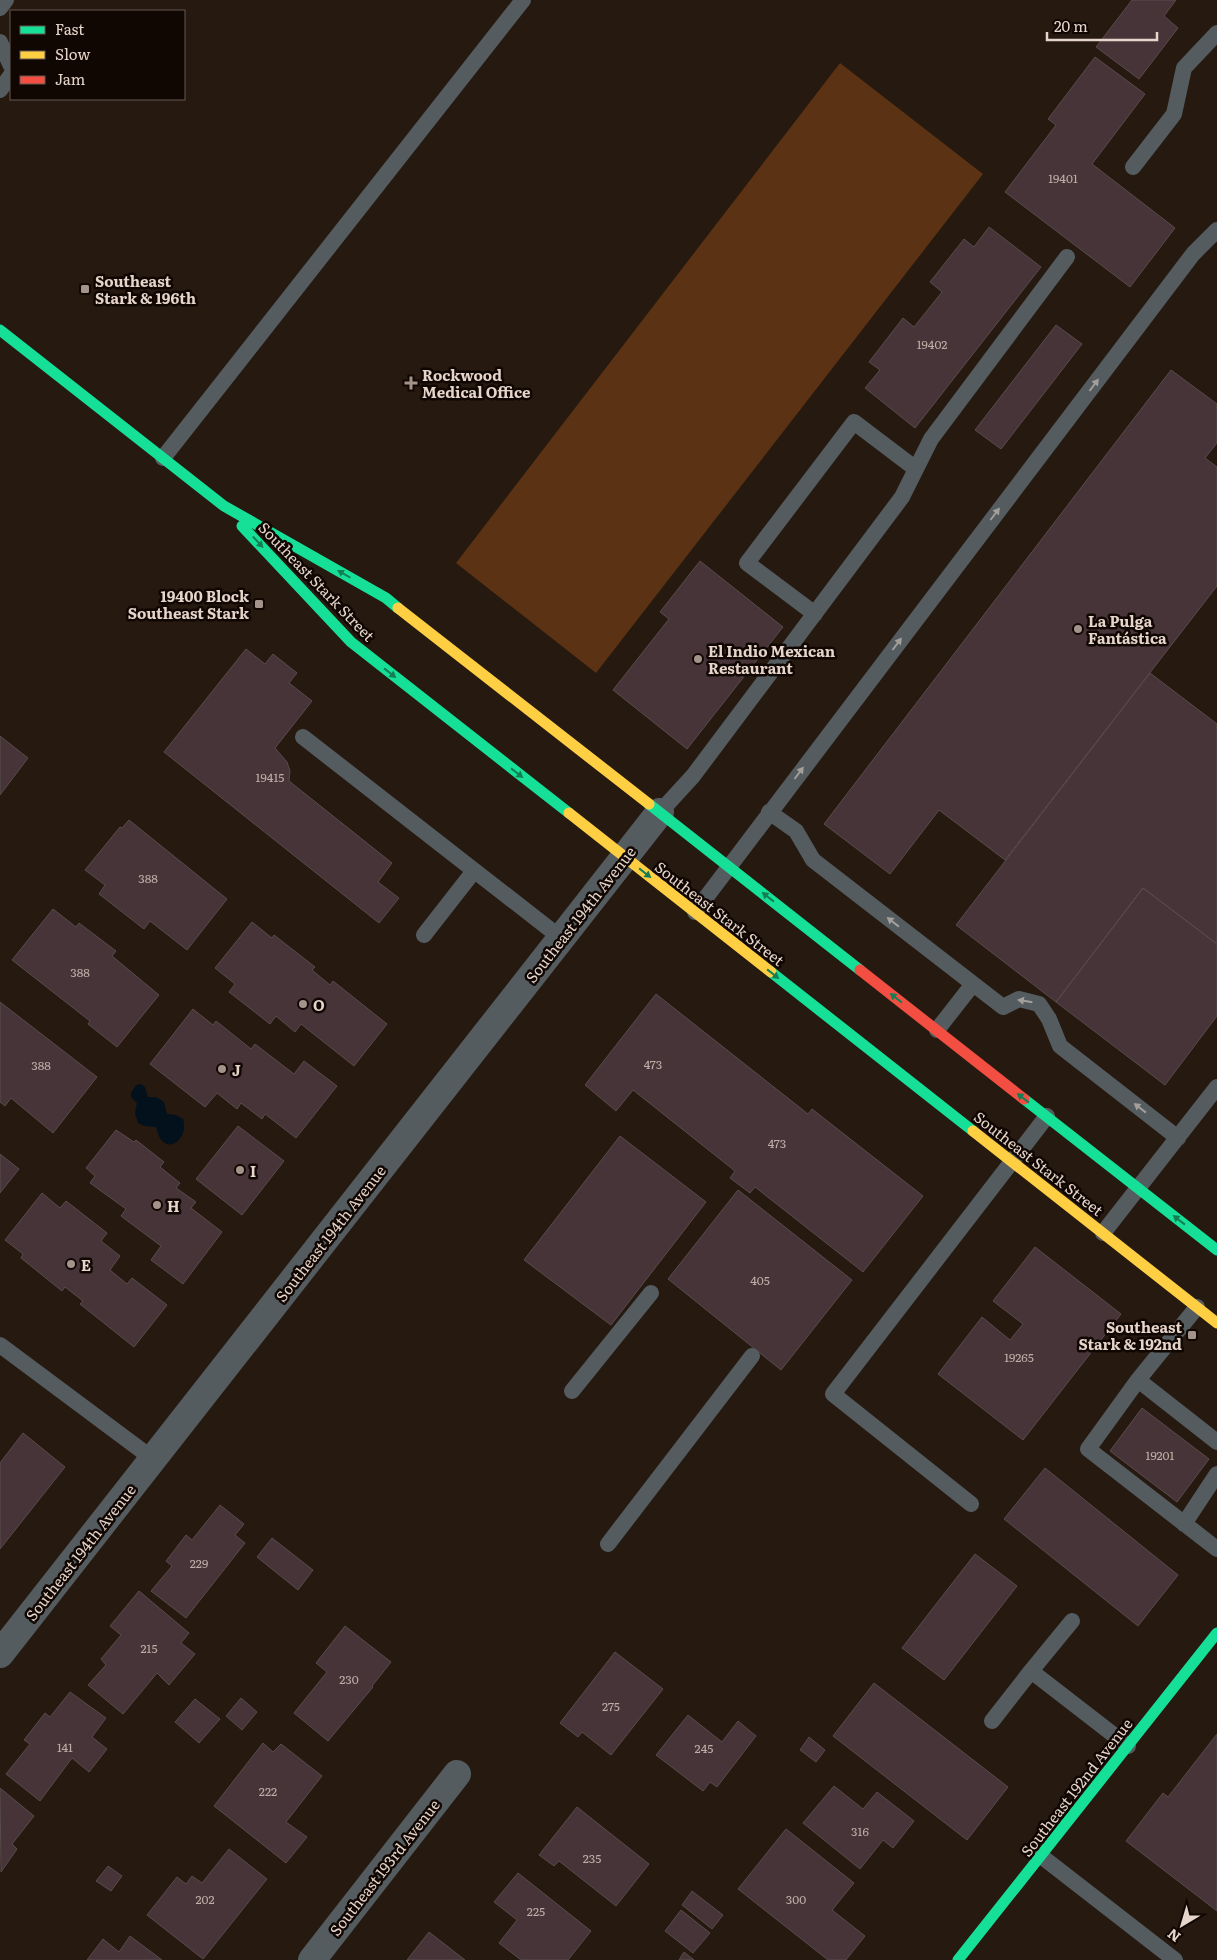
<svg xmlns="http://www.w3.org/2000/svg" width="1217" height="1960" font-family="Literata,serif">
  <style>
    .green { fill: #5b3213 }
    .water { fill: #03111d }
    .building { fill: #473438; stroke: #584c4c }
    .lines { fill: none; stroke-linecap: round; stroke-linejoin: round }
    .lane { stroke: #545c60; stroke-width: 16 }
    .street { stroke: #545c60; stroke-width: 28 }
    .fast { stroke: #16e098; stroke-width: 11 }
    .slow { stroke: #ffcf43; stroke-width: 11 }
    .jam { stroke: #f24e42; stroke-width: 11 }
    .oneway { fill: #a49f9b }
    .oneway2 { fill: #137e54 }
    .poi-dot { fill: #a3938a; stroke: #100602; stroke-width: 2 }
    .labels { text-anchor: middle; dominant-baseline: central; stroke-width: 5; stroke-linejoin: round; paint-order: stroke }
    .number-label { font-size: 12px; fill: #beada6 }
    .poi-label { font-size: 15px; font-weight: bold; fill: #e6d5cb; stroke: #100602; text-anchor: start }
    .street-label { font-size: 15px; fill: #e6d5cb; stroke: #100602 }
  </style>
  <rect width="100%" height="100%" fill="#261910"/>
  <!-- green -->
  <path class="green" d="M840,63L983,174L596,673L456,563Z"/>
  <!-- water -->
  <path class="water" d="M141,1084L145,1087L148,1097H156L164,1102L167,1114L176,1115L183,1119C189,1137 170,1154 160,1138C158,1135 157,1130 156,1127L144,1126L138,1123L135,1113L137,1103L131,1097V1093L136,1085Z"/>
  <!-- building -->
  <path class="building" d="M1132,0H1176L1164,16L1178,28L1139,79L1096,47Z
    M1095,57L1145,94L1092,164L1175,228L1130,287L1005,192L1056,125L1048,119Z
    M989,227L1041,267L915,428L865,388L880,370L869,362L903,318L914,327L942,292L930,282L964,239L974,247Z
    M1056,325L1082,344L1001,449L975,430Z
    M1171,370L1217,404V443L1205,458L1217,467V586L1005,860L939,810L890,874L824,824Z
    M700,561L783,627L687,749L613,690L669,619L660,612Z
    M246,649L265,664L273,654L297,673L289,683L312,701L275,748L287,762L290,771L289,781L392,863L378,882L399,898L379,923L164,752Z
    M1150,673L1217,724V944L1143,888L1056,1002L956,925Z
    M0,736L28,758L0,795Z
    M129,820L227,899L187,950L150,921L144,929L99,894L105,885L85,870L120,827L122,828Z
    M1143,888L1217,944V1016L1165,1085L1056,1002Z
    M53,909L76,927L79,923L116,951L112,956L159,995L117,1047L88,1024L90,1021L12,960Z
    M252,922L272,938L274,935L315,967L312,970L330,985L333,981L387,1024L354,1066L301,1024L295,1032L276,1016L270,1024L229,992L235,984L215,968Z
    M656,994L808,1114L812,1109L923,1196L863,1272L755,1187L750,1193L730,1178L735,1171L633,1090L616,1111L585,1085Z
    M0,1002L97,1077L53,1133L11,1098L5,1106L0,1102Z
    M193,1009L213,1025L216,1021L251,1049L255,1044L294,1074L304,1061L337,1086L296,1138L265,1114L262,1119L241,1103L237,1109L217,1093L205,1107L150,1064Z
    M238,1126L284,1161L242,1215L196,1179Z
    M116,1130L134,1142L136,1140L164,1162L160,1167L180,1183L176,1188L196,1202L191,1208L222,1232L183,1284L151,1260L161,1246L121,1216L126,1209L90,1183L95,1176L86,1168Z
    M620,1136L706,1202L611,1325L524,1260Z
    M0,1154L19,1169L0,1193Z
    M738,1190L852,1280L781,1370L668,1279Z
    M42,1193L60,1208L66,1201L107,1233L101,1241L120,1256L110,1270L127,1284L132,1278L167,1305L134,1347L80,1304L83,1301L65,1287L62,1291L21,1258L23,1254L5,1240Z
    M1035,1247L1121,1314L1023,1440L938,1374L982,1317L1010,1340L1023,1324L993,1301Z
    M1142,1408L1209,1459L1177,1502L1110,1451Z
    M23,1433L65,1467L0,1549V1463Z
    M1045,1468L1178,1575L1138,1626L1004,1519Z
    M220,1505L244,1524L235,1535L245,1543L186,1618L151,1591L172,1566L166,1561L186,1535L192,1540Z
    M272,1538L313,1570L298,1590L257,1557Z
    M975,1554L1017,1586L944,1680L902,1648Z
    M139,1591L189,1633L181,1643L195,1654L169,1685L157,1673L123,1714L88,1685L106,1665L101,1659L121,1635L110,1626Z
    M345,1626L391,1662L372,1686L373,1687L328,1741L294,1713L327,1672L316,1663Z
    M615,1652L663,1689L611,1755L582,1732L578,1737L560,1723Z
    M874,1683L1008,1787L967,1840L833,1736Z
    M70,1692L106,1718L92,1737L107,1749L89,1772L72,1758L40,1801L6,1774L30,1744L24,1740L45,1713L50,1717Z
    M241,1698L257,1712L242,1730L226,1716Z
    M195,1699L220,1719L199,1743L175,1722Z
    M688,1715L722,1742L738,1721L756,1736L717,1787L710,1782L703,1791L656,1755Z
    M1217,1734V1911L1126,1841L1163,1793L1168,1797Z
    M809,1737L825,1750L816,1762L800,1750Z
    M263,1743L273,1752L281,1744L322,1776L286,1822L307,1837L286,1863L214,1806Z
    M834,1786L863,1809L877,1792L914,1821L893,1848L883,1840L860,1869L803,1823Z
    M0,1788L34,1816L12,1844L17,1849L1,1872Z
    M577,1807L649,1864L616,1906L559,1861L554,1866L539,1855Z
    M786,1829L854,1883L832,1910L865,1936L846,1960H828L738,1889Z
    M229,1849L267,1879L203,1959L147,1915L177,1877L186,1884L192,1876L202,1883Z
    M108,1866L122,1876L111,1891L96,1881Z
    M518,1873L591,1931L568,1960H521L499,1943L517,1920L494,1902Z
    M692,1891L723,1915L712,1929L682,1905Z
    M681,1910L710,1933L693,1953L665,1931Z
    M429,1932L465,1960H407Z
    M130,1936L162,1960H87L103,1939L119,1952Z
    M684,1952L694,1960H679Z"/>
  <g class="lines">
    <!-- lane -->
    <path class="lane" d="M0,8L6,0
      M0,42L11,66
      M0,90L11,75
      M1133,167L1174,114L1184,68L1217,33
      M163,458L523,0
      M815,614L747,563L854,422L916,469
      M303,737L561,938
      M660,812L693,776L902,497L931,439L1067,257
      M769,812L796,831L813,860L1003,1007L1019,999L1039,1004L1049,1019L1060,1046L1178,1138
      M695,912L1193,254L1217,230
      M424,935L474,871
      M937,1030L973,984
      M1103,1233L1217,1087
      M1197,1307L1138,1380L1088,1449L1217,1549
      M0,1345L153,1459
      M1138,1380L1217,1442
      M572,1391L651,1293
      M971,1504L833,1394L1047,1116
      M1184,1524L1217,1474
      M608,1544L752,1356
      M1031,1671L1072,1621
      M992,1721L1031,1671L1128,1746
      M1041,1856L1175,1960"/>
    <!-- street -->
    <path class="street" d="M0,1654L660,812
      M312,1960L457,1774"/>
    <!-- fast -->
    <path class="fast" d="M0,330L224,506L386,598L398,608
      M242,526L351,642L569,813
      M649,804L860,970
      M771,972L973,1131
      M1024,1099L1217,1250
      M958,1960L1217,1633"/>
    <!-- slow -->
    <path class="slow" d="M398,608L649,804
      M569,813L771,972
      M973,1131L1217,1323"/>
    <!-- jam -->
    <path class="jam" d="M860,970L1024,1099"/>
  </g>
  <!-- one-way arrows -->
  <defs><path id="oneway-solid" d="M-6-.8H1V-3.2L6.5 0L1 3.2V.8H-6Z" transform="scale(1.25)"/></defs>
  <g class="oneway">
    <use href="#oneway-solid" transform="translate(1094 385) rotate(-53)"/>
    <use href="#oneway-solid" transform="translate(995 514) rotate(-53)"/>
    <use href="#oneway-solid" transform="translate(897 644) rotate(-53)"/>
    <use href="#oneway-solid" transform="translate(799 773) rotate(-53)"/>
    <use href="#oneway-solid" transform="translate(893 922) rotate(-142)"/>
    <use href="#oneway-solid" transform="translate(1025 1001) rotate(-171)"/>
    <use href="#oneway-solid" transform="translate(1140 1108) rotate(-142)"/>
  </g>
  <g class="oneway2">
    <use href="#oneway-solid" transform="translate(258 542) rotate(47)"/>
    <use href="#oneway-solid" transform="translate(344 574) rotate(-150)"/>
    <use href="#oneway-solid" transform="translate(390 673) rotate(38)"/>
    <use href="#oneway-solid" transform="translate(517 773) rotate(38)"/>
    <use href="#oneway-solid" transform="translate(645 873) rotate(38)"/>
    <use href="#oneway-solid" transform="translate(768 897) rotate(-142)"/>
    <use href="#oneway-solid" transform="translate(773 974) rotate(38)"/>
    <use href="#oneway-solid" transform="translate(896 998) rotate(-142)"/>
    <use href="#oneway-solid" transform="translate(1023 1098) rotate(-142)"/>
    <use href="#oneway-solid" transform="translate(1179 1220) rotate(-142)"/>
  </g>
  <!-- markers -->
  <g class="poi-dot">
    <rect x="80" y="284" width="10" height="10" rx="2.5"/>
    <path d="M408.5 375.5h5v5h5v5h-5v5h-5v-5h-5v-5h5z"/>
    <rect x="254" y="599" width="10" height="10" rx="2.5"/>
    <circle cx="1078" cy="629" r="5"/>
    <circle cx="698" cy="659" r="5"/>
    <circle cx="303" cy="1004" r="5"/>
    <circle cx="222" cy="1069" r="5"/>
    <circle cx="240" cy="1170" r="5"/>
    <circle cx="157" cy="1205" r="5"/>
    <circle cx="71" cy="1264" r="5"/>
    <rect x="1187" y="1330" width="10" height="10" rx="2.5"/>
  </g>
  <g class="labels">
    <!-- number labels -->
    <g class="number-label">
      <text x="1063" y="178">19401</text>
      <text x="932" y="344">19402</text>
      <text x="270" y="777">19415</text>
      <text x="148" y="878">388</text>
      <text x="80" y="972">388</text>
      <text x="653" y="1064">473</text>
      <text x="41" y="1065">388</text>
      <text x="777" y="1143">473</text>
      <text x="760" y="1280">405</text>
      <text x="1019" y="1357">19265</text>
      <text x="1160" y="1455">19201</text>
      <text x="199" y="1563">229</text>
      <text x="149" y="1648">215</text>
      <text x="349" y="1679">230</text>
      <text x="611" y="1706">275</text>
      <text x="65" y="1747">141</text>
      <text x="704" y="1748">245</text>
      <text x="268" y="1791">222</text>
      <text x="860" y="1831">316</text>
      <text x="592" y="1858">235</text>
      <text x="205" y="1899">202</text>
      <text x="796" y="1899">300</text>
      <text x="536" y="1911">225</text>
    </g>
    <!-- poi labels -->
    <g class="poi-label">
      <text x="95" y="280">Southeast<tspan x="95" dy="17">Stark &amp; 196th</tspan></text>
      <text x="422" y="374">Rockwood<tspan x="422" dy="17">Medical Office</tspan></text>
      <text x="249" y="595" text-anchor="end">19400 Block<tspan x="249" dy="17">Southeast Stark</tspan></text>
      <text x="1088" y="620">La Pulga<tspan x="1088" dy="17">Fantástica</tspan></text>
      <text x="708" y="650">El Indio Mexican<tspan x="708" dy="17">Restaurant</tspan></text>
      <text x="313" y="1004">O</text>
      <text x="232" y="1069">J</text>
      <text x="250" y="1170">I</text>
      <text x="167" y="1205">H</text>
      <text x="81" y="1264">E</text>
      <text x="1182" y="1326" text-anchor="end">Southeast<tspan x="1182" dy="17">Stark &amp; 192nd</tspan></text>
    </g>
    <!-- street labels -->
    <g class="street-label">
      <text transform="translate(317 581) rotate(46)">Southeast Stark Street</text>
      <text transform="translate(720 913) rotate(38)">Southeast Stark Street</text>
      <text transform="translate(580 914) rotate(-52)">Southeast 194th Avenue</text>
      <text transform="translate(1039 1163) rotate(38)">Southeast Stark Street</text>
      <text transform="translate(330 1233) rotate(-52)">Southeast 194th Avenue</text>
      <text transform="translate(80 1552) rotate(-52)">Southeast 194th Avenue</text>
      <text transform="translate(1076 1787) rotate(-52)">Southeast 192nd Avenue</text>
      <text transform="translate(384 1867) rotate(-52)">Southeast 193rd Avenue</text>
    </g>
  </g>
  <!-- legend -->
  <rect x="10" y="10" width="175" height="90" fill="#100602" stroke="#665952"/>
  <rect x="20" y="26" width="25" height="8" fill="#16e098" stroke="#665952"/>
  <text x="55" y="35" font-size="15" fill="#e6d5cb">Fast</text>
  <rect x="20" y="51" width="25" height="8" fill="#ffcf43" stroke="#665952"/>
  <text x="55" y="60" font-size="15" fill="#e6d5cb">Slow</text>
  <rect x="20" y="76" width="25" height="8" fill="#f24e42" stroke="#665952"/>
  <text x="55" y="85" font-size="15" fill="#e6d5cb">Jam</text>
  <!-- north arrow -->
  <g transform="translate(1182 1925) rotate(218)" stroke="#100602" stroke-width="4" paint-order="stroke">
  <path d="M0-4L9 19L0 12L-9 19Z" fill="#e6d5cb"/>
  <text y="-8" font-size="14" font-weight="bold" text-anchor="middle" fill="#e6d5cb">N</text>
  </g>
  <!-- scale -->
  <path d="M1047 32v8h110v-8" fill="none" stroke="#e6d5cb" stroke-width="2.5"/>
  <text x="1054" y="32" font-size="15" fill="#e6d5cb" stroke="#100602" stroke-width="4" paint-order="stroke">20 m</text>
</svg>
